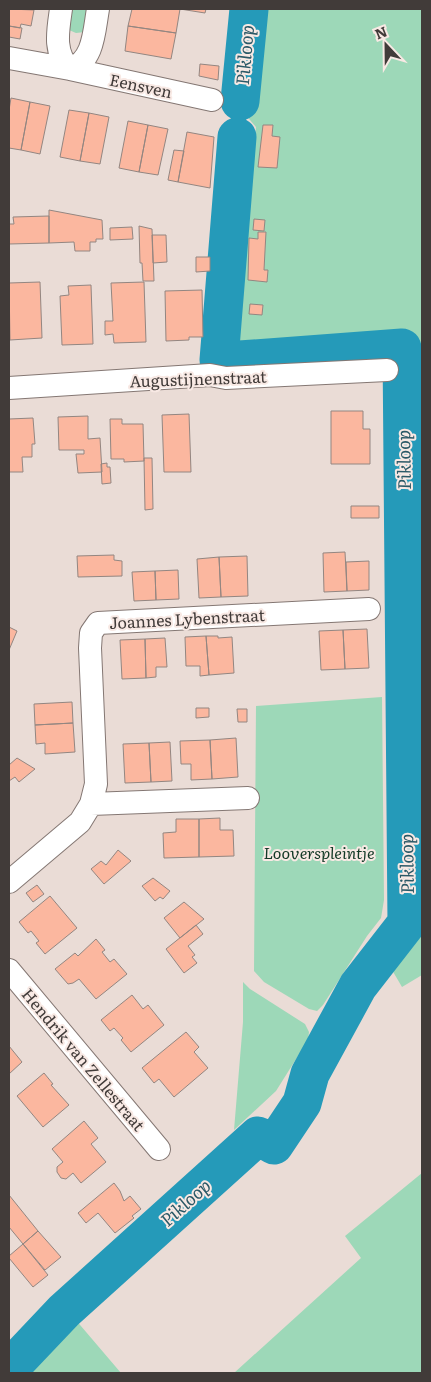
<svg xmlns="http://www.w3.org/2000/svg" width="431" height="1382" font-family="Literata,serif">
  <style>
    .green { fill: #9dd8b8 }
    .lines { fill: none; stroke-linecap: round; stroke-linejoin: round }
    .river { stroke: #259ab9; stroke-width: 39 }
    .building { fill: #fbb79f; stroke: #938681 }
    .street-casing { stroke: #847773; stroke-width: 24 }
    .street { stroke: #fff; stroke-width: 22 }
    .labels { text-anchor: middle; dominant-baseline: central; stroke-width: 4; stroke-linejoin: round; paint-order: stroke }
    .street-label { font-size: 16px; fill: #413b39; stroke: #f8e9e4 }
    .park-label { font-size: 16px; font-style: italic; fill: #123926; stroke: #f8e9e4 }
    .water-label { font-size: 18px; font-style: italic; fill: #2b5967; stroke: #f8e9e4 }
  </style>
  <rect width="100%" height="100%" fill="#eadcd6"/>
  <!-- green -->
  <path class="green" d="M68,9H91L85,32L76,33L69,30Z
    M252,9H422V975L402,987L385,958L407,922L408,355L237,366L256,127L244,113Z
    M382,697L384,900L381,918L367,936L323,1005L317,1011L309,1009L264,982L254,971L256,706Z
    M243,982L250,989L305,1024L309,1032L308,1040L276,1091L234,1130L243,1022Z
    M422,1173V1373H234L361,1258L345,1236Z
    M69,1312L121,1373H9V1371Z"/>
  <g class="lines">
    <!-- river -->
    <path class="river" d="M240,101L249,9
      M221,360H219L237,137
      M9,1369L64,1311L258,1136L274,1145L302,1103L310,1074L358,986L407,923L402,348L240,360"/>
  </g>
  <!-- building -->
  <path class="building" d="M9,9L34,10L31,26L21,24L20,28L9,26Z
    M132,9H206L205,13L180,9L176,33L128,26Z
    M9,26L22,28L20,39L9,37Z
    M128,26L176,33L171,59L125,51Z
    M200,64L219,66L218,80L199,76Z
    M11,98L30,102L21,150L9,148V110Z
    M30,102L50,106L40,154L21,150Z
    M69,110L89,113L80,161L60,157Z
    M89,113L109,117L100,164L80,161Z
    M128,121L148,125L139,172L119,168Z
    M148,125L168,129L158,175L139,172Z
    M263,125H273L272,136L280,137L277,168L258,167Z
    M187,132L214,137L210,188L178,182Z
    M174,150L184,151L178,182L168,180Z
    M49,210L102,220L103,239H96V242H90V251H75L74,242L49,243Z
    M49,216V243L9,244V224H14L13,217Z
    M254,219L265,220L264,231L253,230Z
    M139,226L152,229L154,281H143L142,263H140Z
    M132,227L133,239L110,240V228Z
    M258,232H266L264,270H268L267,282L248,280L249,238L258,239Z
    M152,235H166L167,262L153,263Z
    M196,257H210V271L196,272Z
    M40,282L42,338L10,340L9,283Z
    M144,282L146,342L114,343L113,334L105,335V321H113L111,283Z
    M91,285L93,344L62,345L60,296L69,295L68,286Z
    M202,290L203,337H189V340L166,341L165,291Z
    M250,304L263,305L262,315L249,314Z
    M331,411H363V429H370V464H331Z
    M189,414L191,472H164L162,415Z
    M88,416V439L100,438L102,472L78,473L76,454H84V450H59L58,417Z
    M33,418L35,444H32V457H22L23,472H9V419Z
    M110,419H122V424H143L144,461L124,462V459H111Z
    M144,458H152L153,509L145,510Z
    M107,463V467H110L111,483L102,484L101,464Z
    M351,506H379V518H351Z
    M345,552L347,591L324,592L323,553Z
    M114,555V560L122,561V576L78,577L77,556Z
    M247,556L248,596L221,597L219,557Z
    M219,557L221,597L199,598L197,559Z
    M369,561V590L347,591L346,562Z
    M178,570L179,599L156,600L155,571Z
    M155,571L156,600L134,601L132,572Z
    M9,627L17,631L9,650Z
    M367,629L369,668L345,669L343,630Z
    M343,630L345,669L321,670L319,631Z
    M206,636H218V638L232,637L234,673L209,675Z
    M206,636L209,675L200,676V666H186L185,637Z
    M165,638L167,667H156V677L146,678L145,639Z
    M145,639L146,678L122,679L120,640Z
    M72,702L73,723L35,725L34,704Z
    M196,708H209V717L196,718Z
    M237,709H247V722H238Z
    M73,723L75,752L45,754V743L36,744L35,725Z
    M236,738L238,777L212,779L210,740Z
    M210,740L212,779L191,780V764H181L180,741Z
    M170,742L172,781L151,782L149,743Z
    M149,743L151,782L125,783L123,744Z
    M17,758L35,769L19,782L15,777L9,781V765Z
    M220,818V830H233L234,856L199,857V819Z
    M176,819H199V857L164,858L163,833L176,832Z
    M118,850L131,861L104,884L91,869L101,861L106,865Z
    M153,878L170,891L163,899L160,897L155,901L142,886Z
    M37,885L44,894L33,902L26,893Z
    M50,896L77,928L45,954L36,943L39,941L31,931L28,933L19,922Z
    M184,902L204,919L180,938L164,918Z
    M196,925L203,934L188,946L195,955L192,957L197,963L184,973L166,949Z
    M96,939L105,950L102,952L110,962L114,959L127,974L96,999L79,979L73,983L68,984L55,969L75,953L78,956Z
    M132,995L143,1009L148,1005L164,1025L131,1052L121,1040L123,1038L114,1028L110,1031L101,1020Z
    M186,1032L199,1047L194,1052L208,1068L174,1097L159,1079L154,1083L142,1068Z
    M9,1046L22,1062L9,1074Z
    M44,1073L53,1084L51,1085L69,1105L43,1127L17,1096Z
    M84,1121L98,1138L91,1144L106,1162L81,1183L73,1173L66,1179L61,1178L57,1172V1167L63,1162L52,1149Z
    M114,1183L120,1191L124,1201L130,1196L141,1209L132,1216L134,1218L115,1233L98,1213L86,1223L78,1213Z
    M9,1195L38,1231L23,1244L9,1227Z
    M38,1231L61,1257L45,1270L23,1244Z
    M23,1244L48,1275L33,1287L9,1258V1256Z"/>
  <g class="lines">
    <defs>
      <path id="street" d="M61,9C58,30 53,53 70,69C94,61 94,31 98,9
        M9,58L70,69L212,100
        M9,388L210,375L226,378L387,370
        M91,804L96,784L90,648L91,633L98,623L369,609
        M9,882L80,822L91,804L248,798
        M9,970L159,1149"/>
    </defs>
    <!-- street casing -->
    <use href="#street" class="street-casing"/>
    <!-- street -->
    <use href="#street" class="street"/>
  </g>
  <g class="labels">
    <!-- street labels -->
    <g class="street-label">
      <text transform="translate(141 85) rotate(12)">Eensven</text>
      <text transform="translate(198 378) rotate(-2)">Augustijnenstraat</text>
      <text transform="translate(187 618) rotate(-3)">Joannes Lybenstraat</text>
      <text transform="translate(84 1059) rotate(50)">Hendrik van Zellestraat</text>
    </g>
    <!-- park labels -->
    <g class="park-label">
      <text x="319" y="852">Looverspleintje</text>
    </g>
    <!-- water labels -->
    <g class="water-label">
      <text transform="translate(244 55) rotate(-85)">Pikloop</text>
      <text transform="translate(403 460) rotate(-91)">Pikloop</text>
      <text transform="translate(406 864) rotate(-91)">Pikloop</text>
      <text transform="translate(185 1202) rotate(-42)">Pikloop</text>
    </g>
  </g>
  <!-- border -->
  <rect width="431" height="1382" fill="none" stroke="#413b39" stroke-width="20"/>
  <!-- north arrow -->
  <g transform="translate(386 45) rotate(338)" stroke="#f8e9e4" stroke-width="4" paint-order="stroke">
  <path d="M0-4L9 19L0 12L-9 19Z" fill="#413b39"/>
  <text y="-8" font-size="14" font-weight="bold" text-anchor="middle" fill="#413b39">N</text>
  </g>
</svg>
